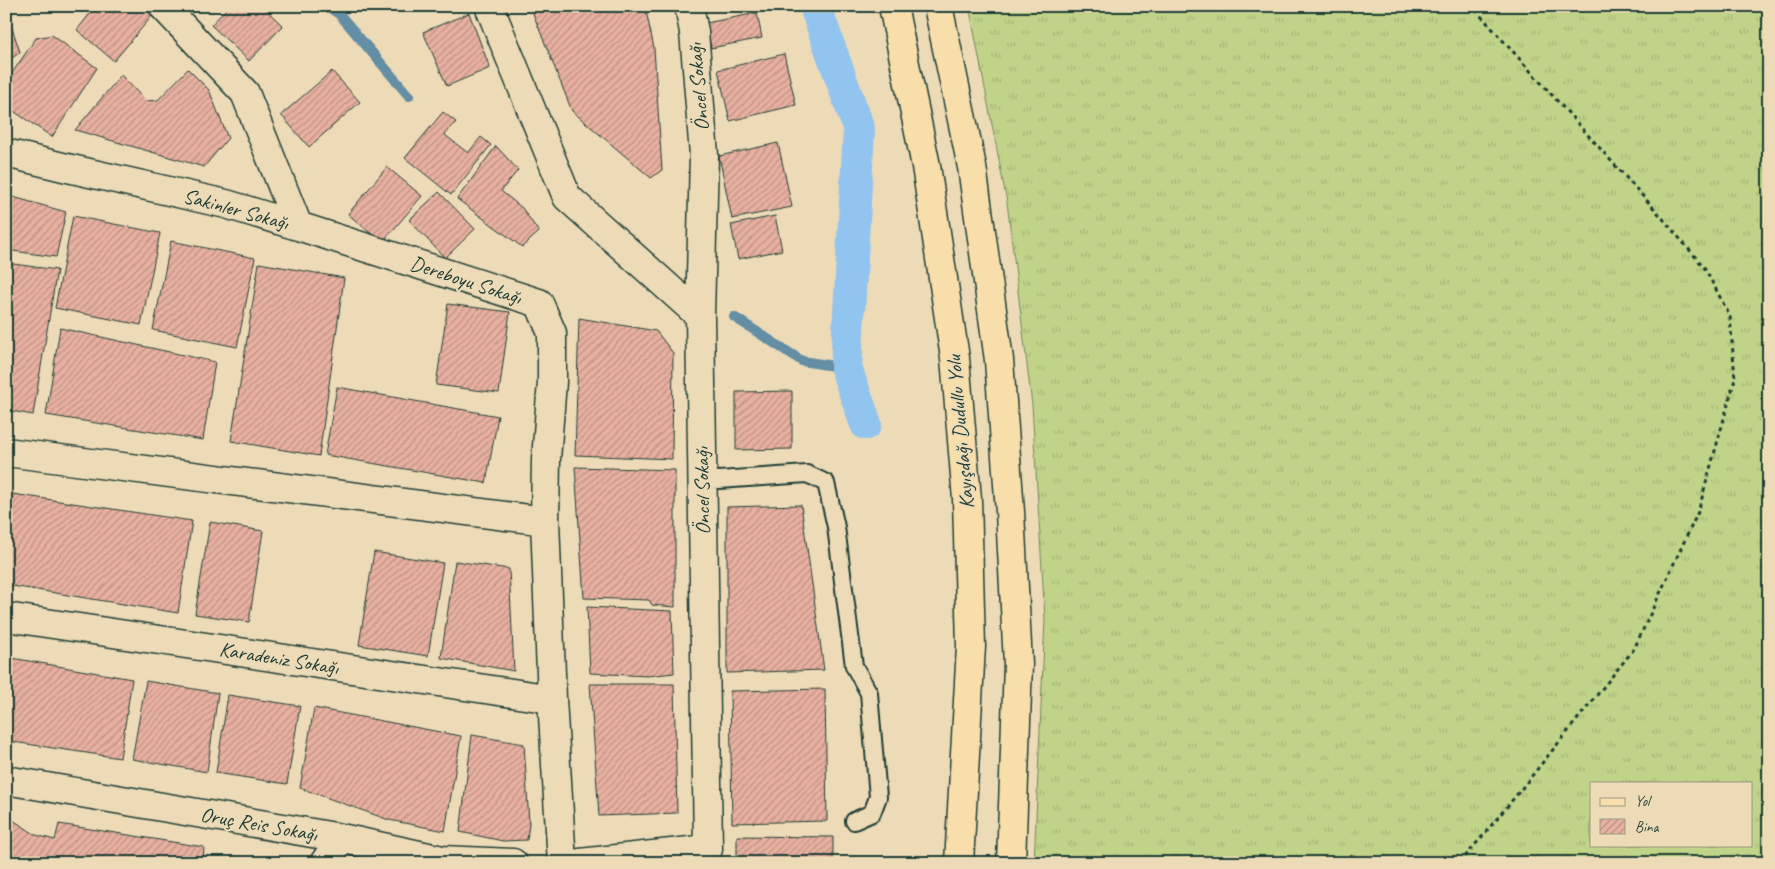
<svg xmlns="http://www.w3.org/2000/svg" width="1775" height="869" font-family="Caveat,sans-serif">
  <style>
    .grass { fill: url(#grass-tufts); stroke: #70885e; fill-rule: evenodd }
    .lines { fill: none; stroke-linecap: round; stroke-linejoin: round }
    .stream { stroke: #638ea4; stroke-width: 10 }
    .canal { stroke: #91c4ee; stroke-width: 32 }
    .building { fill: url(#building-hatch); stroke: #1f3d34 }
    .lane-casing { stroke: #1f3d34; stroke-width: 20 }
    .street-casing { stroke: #1f3d34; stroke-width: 31 }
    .primary-casing { stroke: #1f3d34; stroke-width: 31 }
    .path { stroke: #1f3d34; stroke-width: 3; stroke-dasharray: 4 4; stroke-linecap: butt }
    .lane { stroke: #eddbb8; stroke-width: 16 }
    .street { stroke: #eddbb8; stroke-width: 28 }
    .primary { stroke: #f8deab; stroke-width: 28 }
    .labels { text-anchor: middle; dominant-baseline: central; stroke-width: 4; stroke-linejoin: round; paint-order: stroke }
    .street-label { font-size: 21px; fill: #1f3d34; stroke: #eddbb8 }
  </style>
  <defs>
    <pattern id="grass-tufts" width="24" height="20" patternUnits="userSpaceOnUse" patternTransform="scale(1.25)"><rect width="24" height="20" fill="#c1d388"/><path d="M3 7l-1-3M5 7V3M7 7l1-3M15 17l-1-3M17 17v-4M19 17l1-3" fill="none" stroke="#a5b676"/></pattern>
    <pattern id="building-hatch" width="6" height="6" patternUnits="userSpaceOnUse" patternTransform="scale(1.25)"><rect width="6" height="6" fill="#e8b0a0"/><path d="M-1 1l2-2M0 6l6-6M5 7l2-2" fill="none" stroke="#bb9083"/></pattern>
  </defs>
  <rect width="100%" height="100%" fill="#eddbb8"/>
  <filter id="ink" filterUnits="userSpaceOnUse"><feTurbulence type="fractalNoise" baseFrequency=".02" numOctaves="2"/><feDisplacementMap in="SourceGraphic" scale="10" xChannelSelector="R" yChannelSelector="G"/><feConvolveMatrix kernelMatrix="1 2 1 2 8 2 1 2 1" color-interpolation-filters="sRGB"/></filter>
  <g filter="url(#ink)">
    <!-- grass -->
    <path class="grass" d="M969,6H1769V863H1034L1045,619L1032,405L1007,202ZM1591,783H1751V845H1591Z"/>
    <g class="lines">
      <!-- stream -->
      <path class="stream" d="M327,6L340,15L409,96
        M734,317L802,361L846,368"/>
      <!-- canal -->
      <path class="canal" d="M815,6L859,129L846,368L866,424"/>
    </g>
    <!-- building -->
    <path class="building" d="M96,6H153L157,10L114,61L77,30Z
      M229,6H262L283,26L249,61L211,25Z
      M530,6H645L654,48L662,170L651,178L572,111Z
      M469,13L490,68L447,86L423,32Z
      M757,13L762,38L711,48L706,23Z
      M9,19L20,52L6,63V21Z
      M52,35L97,68L52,137L6,106V82L36,38Z
      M784,54L796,105L730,121L718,70Z
      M188,69L209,90L228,138L204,167L75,130L121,75L146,101L158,100Z
      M332,71L360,102L309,147L281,115Z
      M443,112L456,122L445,135L468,153L481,137L491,145L451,195L405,158Z
      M778,143L792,207L732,219L719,156Z
      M496,146L518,170L501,191L522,208L539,232L522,247L457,199Z
      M387,167L422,196L382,243L348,214Z
      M439,192L475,229L445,258L409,220Z
      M6,195L66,212L56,257L6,250Z
      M73,216L160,233L141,325L55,308Z
      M775,216L782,250L738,259L731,225Z
      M171,241L255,258L237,347L153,330Z
      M6,263L57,270L33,415L6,410Z
      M259,263L344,278L319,456L231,441Z
      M448,304L510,312L499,393L436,385Z
      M579,318L656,331L673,353L672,459L575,455Z
      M60,328L215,362L203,440L46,415Z
      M337,387L498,416L486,483L325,455Z
      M792,391V449L736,450V392Z
      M575,467L675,470V607L652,605L649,600L584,598Z
      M6,493L192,521L178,613L6,585Z
      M801,505L824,670L727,673V507Z
      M210,522L263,531L249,622L195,614Z
      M374,552L443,563L428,656L359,645Z
      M455,561L509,569L514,671L441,658Z
      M587,607L672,611L674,673L647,676L590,673Z
      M6,657L132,679L120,758L13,742L6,738Z
      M146,681L218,693L207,772L132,759Z
      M590,684H674L677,813L599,816Z
      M825,689L827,821L732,823L730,691Z
      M228,695L300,706L287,784L216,773Z
      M314,708L461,736L445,831L389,820L300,788Z
      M472,735L524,744L529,823L527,840L503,841L460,832Z
      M13,820L36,835L55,840L59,824L204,847L203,863H6V831Z
      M737,836L833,837V863H737Z"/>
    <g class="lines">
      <defs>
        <path id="lane" d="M702,478L719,480L807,474L826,483L836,527L854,666L869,693L878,797L872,813L854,821"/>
        <path id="street" d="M489,6L567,197L700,316
          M6,153L63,167L226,204L298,226L245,93L163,6
          M298,226L539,303L552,333V382L546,459L545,521
          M6,452L545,521L552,699L562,863
          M6,617L552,699
          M6,780L341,838L442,860L513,863
          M324,863L341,838
          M580,863L708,849L700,316L704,155L694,32L689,6"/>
        <path id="primary" d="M893,6L926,166L955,358L967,499L971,646L959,863
          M938,6L972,167L999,360L1010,512L1018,664L1011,863"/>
      </defs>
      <!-- lane casing -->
      <use href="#lane" class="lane-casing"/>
      <!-- street casing -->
      <use href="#street" class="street-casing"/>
      <!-- primary casing -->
      <use href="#primary" class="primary-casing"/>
      <!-- path -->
      <path class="path" d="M1460,863L1510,803L1634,649L1698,512L1735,379L1730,316L1704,267L1658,213L1472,6"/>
      <!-- lane -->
      <use href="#lane" class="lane"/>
      <!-- street -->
      <use href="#street" class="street"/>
      <!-- primary -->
      <use href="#primary" class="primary"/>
    </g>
  </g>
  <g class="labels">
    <!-- street labels -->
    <g class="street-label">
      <text transform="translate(698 87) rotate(-95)">Öncel Sokağı</text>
      <text transform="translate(236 209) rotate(15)">Sakinler Sokağı</text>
      <text transform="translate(466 280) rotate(18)">Dereboyu Sokağı</text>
      <text transform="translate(960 432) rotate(-95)">Kayışdağı Dudullu Yolu</text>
      <text transform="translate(702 491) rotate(-91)">Öncel Sokağı</text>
      <text transform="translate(279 658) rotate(9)">Karadeniz Sokağı</text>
      <text transform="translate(259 824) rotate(10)">Oruç Reis Sokağı</text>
    </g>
  </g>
  <!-- margin -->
  <rect width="1775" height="869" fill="none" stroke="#eddbb8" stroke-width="25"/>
  <rect x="12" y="12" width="1750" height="844" fill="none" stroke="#1f3d34" stroke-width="2" filter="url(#ink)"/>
  <!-- legend -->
  <rect x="1590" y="782" width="162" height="65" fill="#eddbb8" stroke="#9b9c83"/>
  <rect x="1600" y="798" width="25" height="8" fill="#f8deab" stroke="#9b9c83"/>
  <text x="1635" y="806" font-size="15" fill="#1f3d34">Yol</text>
  <rect x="1600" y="819" width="25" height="15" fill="url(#building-hatch)" stroke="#9b9c83"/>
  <text x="1635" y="832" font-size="15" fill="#1f3d34">Bina</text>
</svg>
